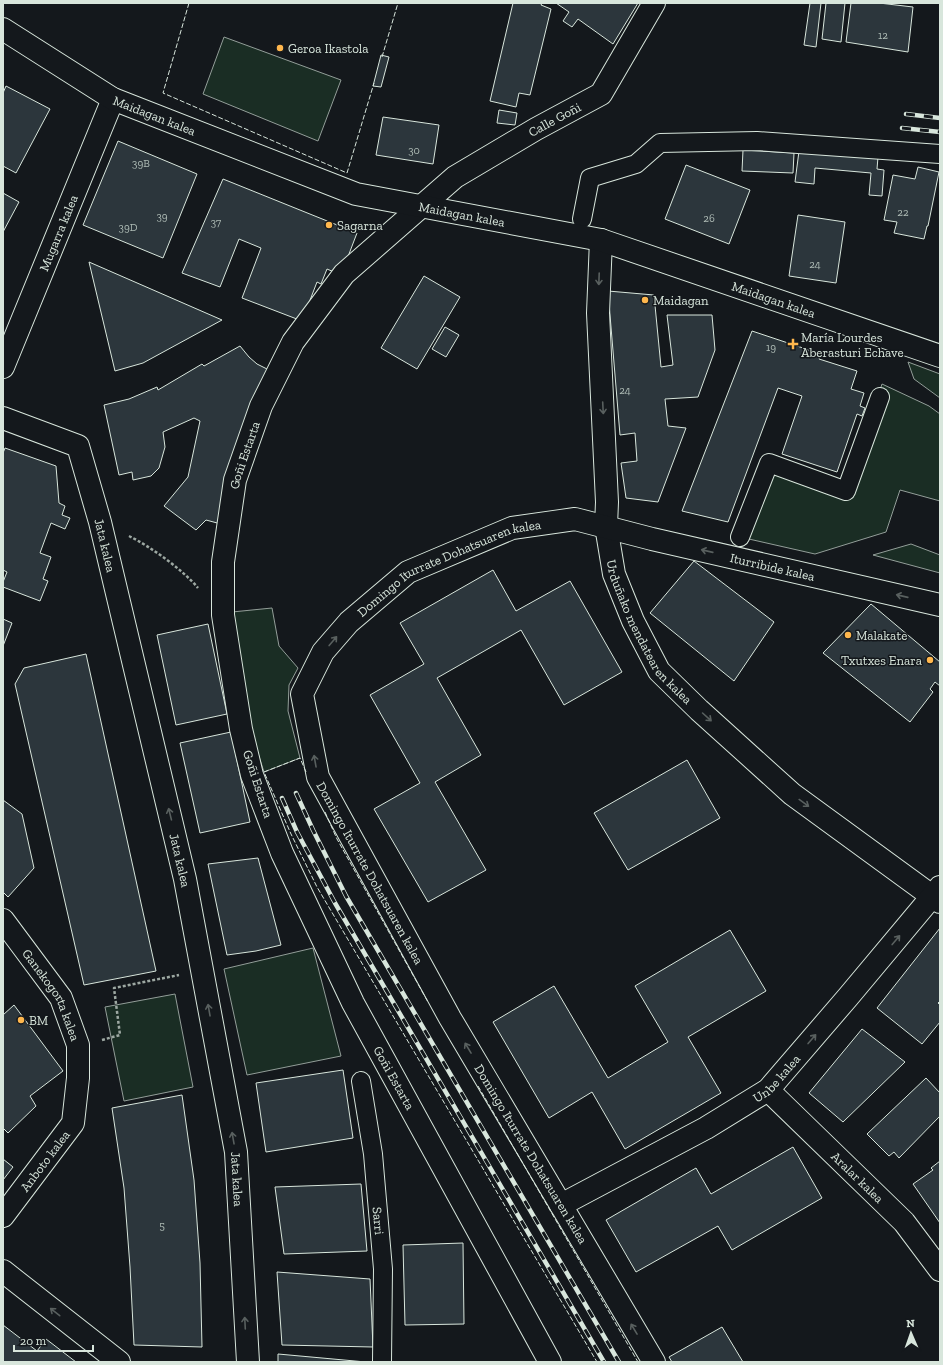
<svg xmlns="http://www.w3.org/2000/svg" width="943" height="1365" font-family="'Zilla Slab',serif">
  <style>
    .green { fill: #1a2d24; stroke: #939e99 }
    .building { fill: #2c363c; stroke: #d8e6dc }
    .lines { fill: none; stroke-linecap: round; stroke-linejoin: round }
    .pedestrian-casing { stroke: #d8e6dc; stroke-width: 20 }
    .minor-casing { stroke: #d8e6dc; stroke-width: 24 }
    .tertiary-casing { stroke: #d8e6dc; stroke-width: 24 }
    .path { stroke: #9da8a2; stroke-width: 2.5; stroke-dasharray: 3 2; stroke-linecap: butt }
    .pedestrian { stroke: #14181c; stroke-width: 18 }
    .minor { stroke: #14181c; stroke-width: 22 }
    .tertiary { stroke: #14181c; stroke-width: 22 }
    .rail-casing { stroke: #d8e6dc; stroke-width: 4.5 }
    .rail { stroke: #14181c; stroke-width: 3; stroke-dasharray: 9; stroke-linecap: butt }
    .fence { stroke: #d8e6dc; stroke-width: 1; stroke-dasharray: 5 2; stroke-linecap: butt }
    .oneway { stroke: #59605f }
    .poi-dot { fill: #ffb74d; stroke: #14181c; stroke-width: 1.5 }
    .labels { text-anchor: middle; dominant-baseline: central; stroke-width: 3; stroke-linejoin: round; paint-order: stroke }
    .number-label { font-size: 11px; fill: #adbab4 }
    .poi-label { font-size: 13px; fill: #d8e6dc; stroke: #14181c; text-anchor: start }
    .street-label { font-size: 13px; fill: #d8e6dc; stroke: #14181c }
  </style>
  <rect width="100%" height="100%" fill="#14181c"/>
  <!-- green -->
  <path class="green" d="M224,37L341,80L318,141L203,94Z
    M908,362L940,374V398L914,379Z
    M882,384L929,406L940,414V501L900,490L886,532L815,554L740,537L769,463L846,490Z
    M911,544L940,555V573L873,555Z
    M272,608L279,646L298,668L289,685L288,711L300,758L264,772C246,720 239,666 232,612Z
    M313,948L341,1056L247,1075L224,969Z
    M175,994L193,1087L124,1101L105,1007Z"/>
  <!-- building -->
  <path class="building" d="M513,3H542L541,5L551,9L530,95L519,93L516,107L490,101Z
    M556,3H638L613,44L578,19L572,27L563,21L569,12Z
    M810,3H821L816,47L804,45Z
    M826,3H845L841,42L822,39Z
    M851,3H879L913,7L908,52L846,42Z
    M381,55L389,57L381,87L373,86Z
    M6,86L50,109L16,173L3,166V93Z
    M499,110L517,113L515,125L497,123Z
    M383,117L439,125L433,164L376,155Z
    M118,141L197,174L163,258L83,225Z
    M743,150L794,153L793,173L742,171Z
    M799,151L878,157L877,169L884,170L882,196L869,195L871,173L815,168L814,184L795,182Z
    M686,165L750,190L729,244L665,219Z
    M918,167L939,172L928,226H927L924,239L894,233L897,222L884,220L893,175L915,179Z
    M223,179L357,233L341,275L327,269L321,284L317,282L302,321L242,298L261,248L239,239L220,287L182,273Z
    M3,193L19,202L3,232Z
    M798,215L845,222L836,283L789,276Z
    M89,262L222,320L143,363L115,371Z
    M424,276L460,297L417,369L381,348Z
    M608,291L654,295L661,367L673,365L667,315H712L715,350L698,397L665,399L668,426L686,428L658,502L626,498L621,463L637,461L635,433L620,435Z
    M445,327L459,335L446,357L432,349Z
    M752,331L821,354L819,359L857,371L851,389L864,393L860,406L865,408L862,416L857,414L837,472L782,454L802,396L778,388L728,522L682,511Z
    M240,346L249,357L257,364L269,370L221,524L206,520L196,530L164,506L188,477L200,421L194,418L163,432L165,447L159,468L151,476L133,480L132,472L119,475L104,405L129,399L157,387L158,390L202,364L204,366Z
    M5,448L56,466L59,503L65,506L62,515L70,518L65,529L51,523L40,553L51,557L43,579L48,581L40,601L3,587V582L7,572L3,570V453Z
    M694,561L774,622L734,681L650,613Z
    M493,570L516,611L570,581L622,672L564,705L521,630L437,678L481,755L435,782L486,870L428,902L374,809L420,783L370,695L424,664L400,623Z
    M871,604L940,662V686L935,682L930,689L933,692L910,722L823,653Z
    M3,619L12,623L3,646Z
    M208,624L227,714L176,725L157,635Z
    M86,654L156,971L84,985L15,684L24,668Z
    M231,732L250,822L200,833L180,743Z
    M687,760L720,818L628,870L594,813Z
    M3,800L22,814L34,868L8,897L3,892Z
    M258,858L281,945L256,951L227,955L208,864Z
    M940,928V1001L938,1003L940,1005V1022L922,1044L877,1008Z
    M730,930L766,991L688,1037L721,1093L625,1149L592,1092L549,1118L493,1022L554,986L608,1078L668,1042L635,986Z
    M14,1005L63,1071L30,1096L36,1106L8,1133L3,1128V1015Z
    M862,1029L905,1062L843,1122L809,1093Z
    M343,1070L353,1138L266,1152L256,1083Z
    M926,1078L940,1093V1116L899,1158L894,1152L889,1156L867,1134Z
    M182,1095L194,1180L200,1263L202,1347L134,1345L130,1267L124,1188L112,1108Z
    M793,1147L822,1198L732,1250L718,1226L636,1272L606,1220L696,1168L711,1194Z
    M3,1159L13,1167L3,1180Z
    M940,1161V1223L913,1184L933,1170L931,1168Z
    M361,1184L367,1251L284,1254L275,1187Z
    M463,1243L464,1324L405,1325L403,1245Z
    M277,1272L370,1279L373,1347L282,1345Z
    M3,1325L37,1351L46,1339L76,1362H3Z
    M722,1327L743,1362H672L669,1357Z
    M278,1354L366,1362H278Z"/>
  <g class="lines">
    <defs>
      <g id="pedestrian">
        <path d="M582,219L590,178L636,164L660,143L757,141L940,154"/>
        <path d="M740,537L769,463L846,491L880,397"/>
        <path id="s1" d="M361,1081L373,1154L383,1269L382,1362"/>
      </g>
      <g id="minor">
        <path id="s2" d="M601,240L598,313L607,502L606,526L614,574L633,621L659,671L699,710L792,794L940,902"/>
        <path id="s3" d="M3,367L113,99"/>
        <path id="s4" d="M3,418L78,446L100,522L185,879L236,1152L248,1362"/>
        <path id="s5" d="M3,920L61,998L78,1045V1078L73,1123L3,1216"/>
        <path id="s6" d="M768,1090L904,1222L940,1270"/>
        <path id="s7" d="M561,1205L706,1128L768,1090L848,997L940,887"/>
        <path d="M3,1271L119,1362"/>
        <path id="s8" d="M550,1362L353,1003L282,853L252,775L241,729L223,615V562L235,480L261,406L293,342L344,274L455,177L536,129L601,94L654,3"/>
        <path id="s9" d="M654,1362L450,1018L318,777L302,694L323,652L349,622L408,572L512,528L575,519L652,539L940,605"/>
      </g>
      <g id="tertiary">
        <path id="s10" d="M3,29L113,99L356,194L601,240L940,356"/>
      </g>
    </defs>
    <!-- pedestrian casing -->
    <use href="#pedestrian" class="pedestrian-casing"/>
    <!-- minor casing -->
    <use href="#minor" class="minor-casing"/>
    <!-- tertiary casing -->
    <use href="#tertiary" class="tertiary-casing"/>
    <!-- path -->
    <path class="path" d="M129,536C151,547 182,569 198,588
      M102,1040L120,1035L114,988L179,975"/>
    <!-- pedestrian -->
    <use href="#pedestrian" class="pedestrian"/>
    <!-- minor -->
    <use href="#minor" class="minor"/>
    <!-- tertiary -->
    <use href="#tertiary" class="tertiary"/>
    <defs>
      <path id="rail" d="M906,114L940,118
        M902,128L940,132
        M296,793L313,830L346,896L619,1362
        M282,798L297,832L335,903L604,1362"/>
    </defs>
    <!-- rail casing -->
    <use href="#rail" class="rail-casing"/>
    <!-- rail -->
    <use href="#rail" class="rail"/>
    <!-- fence -->
    <path class="fence" d="M189,3L163,93L347,173L374,83
      M382,57L398,3
      M306,772L300,758L264,772L291,834L317,887L597,1362
      M325,812L337,839L428,1002
      M478,1086L638,1362"/>
  </g>
  <!-- one-way arrows -->
  <defs><path id="oneway-shaft" d="M-6 0H5M1.5-3L5.5 0L1.5 3" fill="none" stroke-width="1.6" stroke-linecap="round" stroke-linejoin="round"/></defs>
  <g class="oneway">
    <use href="#oneway-shaft" transform="translate(599 279) rotate(92)"/>
    <use href="#oneway-shaft" transform="translate(603 408) rotate(87)"/>
    <use href="#oneway-shaft" transform="translate(707 551) rotate(-167)"/>
    <use href="#oneway-shaft" transform="translate(902 596) rotate(-167)"/>
    <use href="#oneway-shaft" transform="translate(333 641) rotate(-50)"/>
    <use href="#oneway-shaft" transform="translate(707 717) rotate(42)"/>
    <use href="#oneway-shaft" transform="translate(315 761) rotate(-100)"/>
    <use href="#oneway-shaft" transform="translate(804 803) rotate(36)"/>
    <use href="#oneway-shaft" transform="translate(170 814) rotate(-104)"/>
    <use href="#oneway-shaft" transform="translate(896 940) rotate(-50)"/>
    <use href="#oneway-shaft" transform="translate(209 1010) rotate(-100)"/>
    <use href="#oneway-shaft" transform="translate(812 1039) rotate(-49)"/>
    <use href="#oneway-shaft" transform="translate(468 1048) rotate(-121)"/>
    <use href="#oneway-shaft" transform="translate(233 1138) rotate(-100)"/>
    <use href="#oneway-shaft" transform="translate(55 1312) rotate(-142)"/>
    <use href="#oneway-shaft" transform="translate(245 1323) rotate(-93)"/>
    <use href="#oneway-shaft" transform="translate(634 1329) rotate(-121)"/>
  </g>
  <!-- markers -->
  <g class="poi-dot">
    <circle cx="280" cy="48" r="4"/>
    <circle cx="329" cy="225" r="4"/>
    <circle cx="645" cy="300" r="4"/>
    <path d="M791 338h4v4h4v4h-4v4h-4v-4h-4v-4h4z"/>
    <circle cx="848" cy="635" r="4"/>
    <circle cx="930" cy="660" r="4"/>
    <circle cx="21" cy="1020" r="4"/>
  </g>
  <g class="labels">
    <!-- number labels -->
    <g class="number-label">
      <text x="883" y="35">12</text>
      <text x="414" y="150">30</text>
      <text x="141" y="163">39B</text>
      <text x="903" y="212">22</text>
      <text x="162" y="216">39</text>
      <text x="709" y="218">26</text>
      <text x="216" y="222">37</text>
      <text x="128" y="227">39D</text>
      <text x="815" y="264">24</text>
      <text x="771" y="347">19</text>
      <text x="625" y="390">24</text>
      <text x="162" y="1225">5</text>
    </g>
    <!-- poi labels -->
    <g class="poi-label">
      <text x="288" y="48">Geroa Ikastola</text>
      <text x="337" y="225">Sagarna</text>
      <text x="653" y="300">Maidagan</text>
      <text x="801" y="337">María Lourdes<tspan x="801" dy="15">Aberasturi Echave</tspan></text>
      <text x="856" y="635">Malakate</text>
      <text x="922" y="660" text-anchor="end">Txutxes Enara</text>
      <text x="29" y="1020">BM</text>
    </g>
    <!-- street labels -->
    <g class="street-label">
      <text stroke="none"><textPath href="#s10" startOffset="175">Maidagan kalea</textPath></text>
      <text stroke="none"><textPath href="#s8" startOffset="1455">Calle Goñi</textPath></text>
      <text stroke="none"><textPath href="#s10" startOffset="499">Maidagan kalea</textPath></text>
      <text stroke="none"><textPath href="#s3" startOffset="145">Mugarra kalea</textPath></text>
      <text stroke="none"><textPath href="#s10" startOffset="823">Maidagan kalea</textPath></text>
      <text stroke="none"><textPath href="#s8" startOffset="984">Goñi Estarta</textPath></text>
      <text stroke="none"><textPath href="#s4" startOffset="183">Jata kalea</textPath></text>
      <text stroke="none"><textPath href="#s9" startOffset="1303">Iturribide kalea</textPath></text>
      <text stroke="none"><textPath href="#s9" startOffset="962">Domingo Iturrate Dohatsuaren kalea</textPath></text>
      <text stroke="none"><textPath href="#s2" startOffset="403">Urduñako mendatearen kalea</textPath></text>
      <text transform="translate(258 784) rotate(72)">Goñi Estarta</text>
      <text stroke="none"><textPath href="#s4" startOffset="507">Jata kalea</textPath></text>
      <text transform="translate(370 873) rotate(61)">Domingo Iturrate Dohatsuaren kalea</text>
      <text stroke="none"><textPath href="#s5" startOffset="90">Ganekogorta kalea</textPath></text>
      <text stroke="none"><textPath href="#s7" startOffset="251">Unbe kalea</textPath></text>
      <text transform="translate(394 1078) rotate(61)">Goñi Estarta</text>
      <text transform="translate(531 1154) rotate(59)">Domingo Iturrate Dohatsuaren kalea</text>
      <text transform="translate(45 1161) rotate(-53)">Anboto kalea</text>
      <text stroke="none"><textPath href="#s6" startOffset="125">Aralar kalea</textPath></text>
      <text stroke="none"><textPath href="#s4" startOffset="831">Jata kalea</textPath></text>
      <text stroke="none"><textPath href="#s1" startOffset="141">Sarri</textPath></text>
    </g>
  </g>
  <!-- border -->
  <rect width="943" height="1365" fill="none" stroke="#d8e6dc" stroke-width="8"/>
  <!-- north arrow -->
  <g transform="translate(911 1333) rotate(358)" stroke="#14181c" stroke-width="3" paint-order="stroke">
  <path d="M0-3L7 15L0 10L-7 15Z" fill="#d8e6dc"/>
  <text y="-6" font-size="11" font-weight="bold" text-anchor="middle" fill="#d8e6dc">N</text>
  </g>
  <!-- scale -->
  <path d="M14 1345v6h79v-6" fill="none" stroke="#d8e6dc" stroke-width="2"/>
  <text x="20" y="1345" font-size="12" fill="#d8e6dc" stroke="#14181c" stroke-width="3" paint-order="stroke">20 m</text>
</svg>
